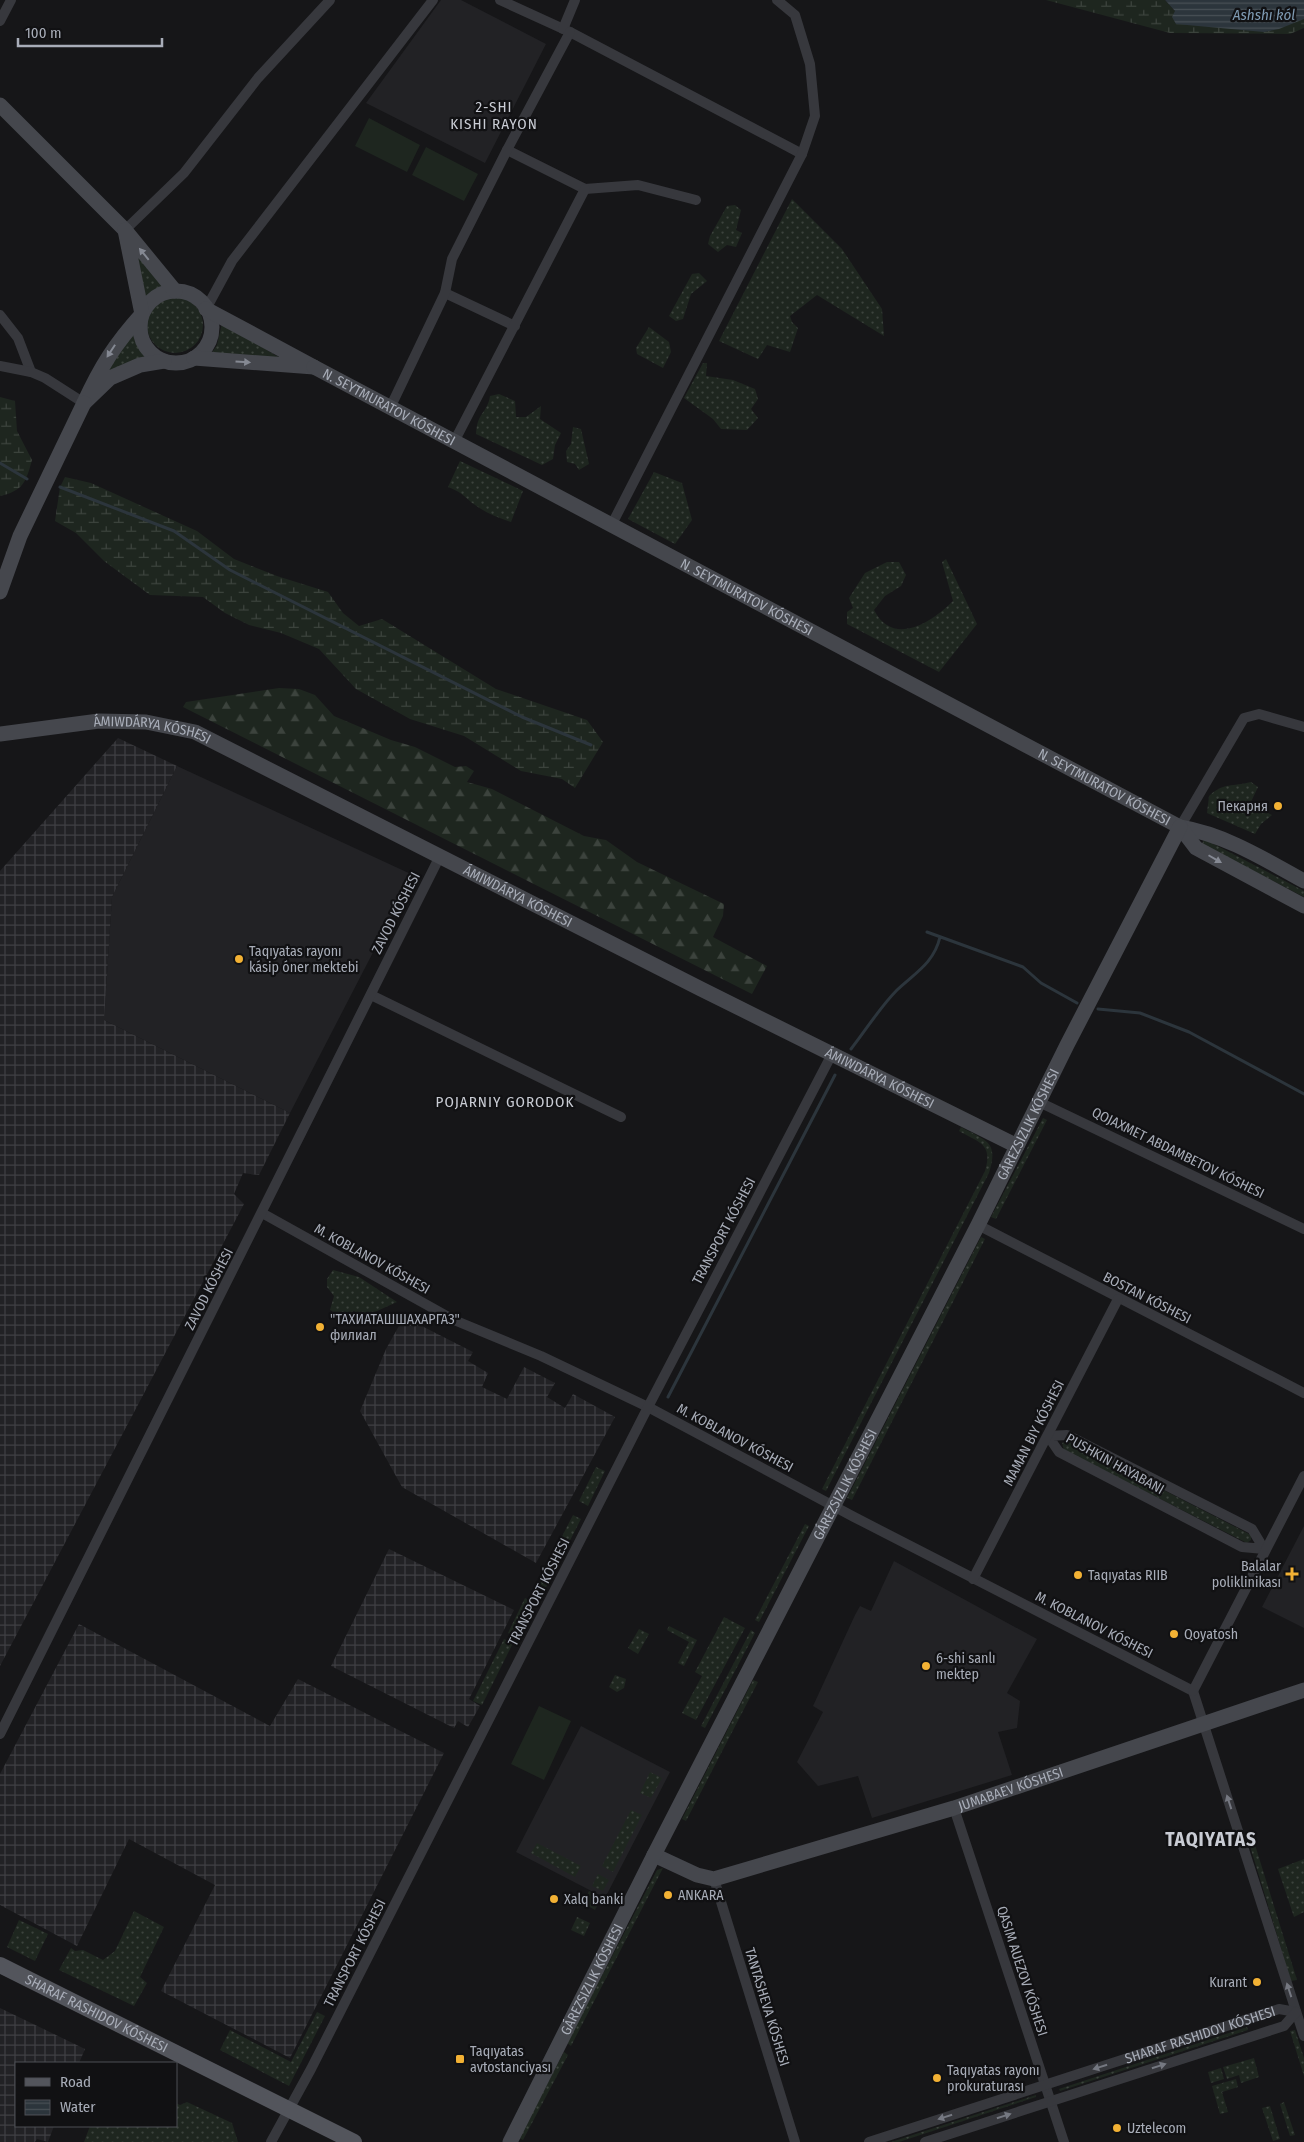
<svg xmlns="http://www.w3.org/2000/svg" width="1304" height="2142" font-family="'Fira Sans Condensed',sans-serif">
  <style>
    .built { fill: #222225 }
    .industrial { fill: url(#industrial-grid) }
    .grass { fill: url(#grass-dots) }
    .forest { fill: url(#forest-firs) }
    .wetland { fill: url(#wetland-marsh) }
    .garden { fill: #1e261f }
    .water { fill: url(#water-rules) }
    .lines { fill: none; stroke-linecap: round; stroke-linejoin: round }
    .stream { stroke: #2c353c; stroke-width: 3 }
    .street { stroke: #37383d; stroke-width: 10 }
    .secondary { stroke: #45474d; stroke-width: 15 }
    .primary { stroke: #53555c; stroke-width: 16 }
    .oneway { fill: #858993 }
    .oneway2 { fill: #757881 }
    .poi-dot { fill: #f2b134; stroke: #111113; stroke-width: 2 }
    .labels { text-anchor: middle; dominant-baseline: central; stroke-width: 4.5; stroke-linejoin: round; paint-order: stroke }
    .street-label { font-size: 14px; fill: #a8adb8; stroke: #111113 }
    .poi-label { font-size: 14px; fill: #a8adb8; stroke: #111113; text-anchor: start }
    .water-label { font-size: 15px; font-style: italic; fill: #7f9bb3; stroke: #111113 }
    .neighbourhood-label { font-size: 15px; letter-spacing: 1px; fill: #c9ccd4; stroke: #111113 }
    .district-label { font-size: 19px; font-weight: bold; letter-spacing: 1px; fill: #c9ccd4; stroke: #111113 }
  </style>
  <defs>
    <pattern id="industrial-grid" width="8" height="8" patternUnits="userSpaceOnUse" patternTransform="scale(1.25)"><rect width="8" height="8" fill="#222225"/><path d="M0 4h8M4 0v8" fill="none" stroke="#3f3f43"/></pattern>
    <pattern id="grass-dots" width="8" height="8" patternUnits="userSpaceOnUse" patternTransform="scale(1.25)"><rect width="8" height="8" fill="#1e261f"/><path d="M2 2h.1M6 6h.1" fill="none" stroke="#3c433d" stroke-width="1.8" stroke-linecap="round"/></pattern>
    <pattern id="forest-firs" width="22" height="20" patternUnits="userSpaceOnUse" patternTransform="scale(1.25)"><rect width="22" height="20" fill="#1e261f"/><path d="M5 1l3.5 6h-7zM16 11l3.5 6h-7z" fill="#3c433d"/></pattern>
    <pattern id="wetland-marsh" width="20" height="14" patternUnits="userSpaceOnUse" patternTransform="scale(1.25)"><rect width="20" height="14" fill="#1e261f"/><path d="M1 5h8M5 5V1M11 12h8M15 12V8" fill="none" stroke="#3c433d"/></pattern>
    <pattern id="water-rules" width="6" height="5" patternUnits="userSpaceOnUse" patternTransform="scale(1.25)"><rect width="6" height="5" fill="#2c353c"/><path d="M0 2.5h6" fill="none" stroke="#485056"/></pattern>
  </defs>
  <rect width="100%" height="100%" fill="#161618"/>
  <!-- built -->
  <path class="built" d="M441,0H461L546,44L485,163L366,103Z
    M177,766L413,875L290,1113L104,1020L112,897Z
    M1304,1526V1628L1262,1607Z
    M894,1561L1037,1639L1007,1693L1020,1701L1017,1728L998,1732L1012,1775L872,1818L858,1776L818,1786L797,1762L823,1712L813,1706L855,1615L860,1606L871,1611Z
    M581,1726L670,1772L605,1898L516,1852Z"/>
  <!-- industrial -->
  <path class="industrial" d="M118,738L177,766L112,897L104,1020L290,1113L259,1175L243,1173L234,1194L244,1204L0,1666V871Z
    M404,1317L473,1352L468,1361L488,1373L482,1387L507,1399L524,1367L555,1383L547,1397L565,1408L573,1394L615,1417L536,1563L402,1487L360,1411L386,1349Z
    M389,1549L514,1610L469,1699L480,1706L468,1727L458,1721L454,1728L331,1666Z
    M79,1624L270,1726L298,1679L444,1753L290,2058L161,1991L215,1885L129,1839L77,1946L0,1905V1774Z
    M0,2008L85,2049L79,2063H16V2126H54L48,2142L37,2139L35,2142H0Z"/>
  <!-- grass -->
  <path class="grass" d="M792,199L842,249L882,309L884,336L817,295L790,316L792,322L798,328L790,352L767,345L758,359L719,341Z
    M735,205L741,210L736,230L742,233L736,247L727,245L718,252L708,244L710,236L727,206Z
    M133,247L168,288L149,297L143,303Z
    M699,273L707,281L691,294L683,319L676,321L669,316L692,274Z
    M147 325a28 28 0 1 1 56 0a28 28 0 1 1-56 0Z
    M222,323L280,358L211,354L217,345Z
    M649,327L669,342L671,352L663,368L637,354L636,348Z
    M134,329L137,343L148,359L103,377Z
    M703,363H707L706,376L733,380L755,389L758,399L751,409L758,418L747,430L721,429L713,419L684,398Z
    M499,394L515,401L516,417H526L541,406L540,419L561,433L555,445L553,459L542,465L476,434C477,412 487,414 490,396Z
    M573,427L581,429L589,464L579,470L575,464L567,462L566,451L571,444Z
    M460,461L523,491L511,522C499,518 488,514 478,507C464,498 466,494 448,487Z
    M654,472L682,483L692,520L675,544L628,519Z
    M946,559L977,624L939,672L847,624V612L853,608L849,598L865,573L887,562H899L906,575L901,586L885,596L874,610C893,647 931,623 953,601L942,562Z
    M1251,782L1258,787L1250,804L1272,815L1261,824L1255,834L1207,813L1209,796C1224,782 1232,787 1251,782Z
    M1204,839L1304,891V897L1202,844Z
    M1043,1118L1047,1120L996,1219L991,1217Z
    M961,1127C986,1141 999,1141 989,1173L826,1491L822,1489L985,1171C993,1144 980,1143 959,1131Z
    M981,1237L985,1239L852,1500L847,1498Z
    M333,1270L359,1277L397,1302L366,1316L353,1311L348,1319L330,1310L334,1296L327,1287V1279Z
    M1068,1441L1251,1535V1540L1247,1543L1064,1450L1062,1443Z
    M596,1467L605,1471L588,1506L579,1501Z
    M573,1515L581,1519L543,1593L535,1589Z
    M805,1524L809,1526L759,1622L755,1620Z
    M525,1598L534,1603L517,1637L508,1633Z
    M724,1617L745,1628L696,1720L682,1713L702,1676L695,1672Z
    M669,1626L697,1640L684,1666L678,1663L689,1642L667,1630Z
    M639,1629L649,1634L638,1654L628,1648Z
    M751,1630L755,1633L705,1728L701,1726Z
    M504,1639L513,1643L482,1705L473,1701Z
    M615,1675L626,1679L624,1688L617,1692L609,1687Z
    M753,1680L758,1682L686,1821L682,1819Z
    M650,1772L662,1778L651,1798L640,1793Z
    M631,1810L642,1815L613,1872L602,1866Z
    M1251,1832L1297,1980L1291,1981L1246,1833Z
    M537,1843L581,1866L575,1877L531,1853Z
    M1304,1859V1912L1294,1917L1278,1869Z
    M663,1868L571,2046L567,2043L657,1870Z
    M598,1874L609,1880L603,1891L592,1886Z
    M589,1891L601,1897L595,1910L583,1903Z
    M134,1911L164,1927L140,1977L147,1983L134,2006L59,1970L71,1948L75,1951L83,1950L103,1960L115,1951Z
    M577,1917L590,1923L584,1936L571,1930Z
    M19,1920L48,1934L35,1961L7,1947Z
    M317,2012L325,2016L289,2086L220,2050L230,2030L291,2062Z
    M1247,2027L1248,2030L1060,2091L1059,2089Z
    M1295,2030L1304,2058V2076L1290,2031Z
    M564,2052L568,2055L523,2140L519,2138Z
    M1254,2058L1259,2077L1241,2083L1239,2075L1227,2079L1223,2067Z
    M1221,2068L1224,2079L1211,2083L1208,2072Z
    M1236,2079L1238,2087L1222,2092L1228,2112L1220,2114L1212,2086Z
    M1036,2095V2097L899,2142H891Z
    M187,2102L232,2123L238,2142H84L90,2126H176V2103L180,2105Z
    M1284,2102L1295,2135L1290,2136L1280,2104Z
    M1270,2106L1280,2139L1273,2141L1262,2108Z"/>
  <!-- forest -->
  <path class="forest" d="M279,688L299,689L315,695L334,716L391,740L415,747L455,767L466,766L474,771L467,782L492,789L584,836L606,840L637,862L724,904L723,916L713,937L767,966L752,994L183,707L186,702Z"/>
  <!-- wetland -->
  <path class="wetland" d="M1046,0H1165L1175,11L1304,19V28L1290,34L1170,33Z
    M0,397L15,401L17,431L32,460C26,482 23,491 0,496Z
    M65,477L91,483L197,531L234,559L277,576L328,592L343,613L359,626L382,619L496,689L587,720L603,742L575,788L562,779L521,771L464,736L410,719L356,689L319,649L281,633L249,625L225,613L203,597L150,595L104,561L76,533L55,521L60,487Z"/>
  <!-- garden -->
  <path class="garden" d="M369,118L420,145L407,172L355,146Z
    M426,147L478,174L464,201L412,175Z
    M539,1706L571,1721L544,1780L511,1764Z"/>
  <!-- water -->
  <path class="water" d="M1165,0H1304V19L1279,29L1264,32L1176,24L1172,17L1175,11Z"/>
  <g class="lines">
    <!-- stream -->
    <path class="stream" d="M0,463L27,479
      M60,487L174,531L230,570L522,717L591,745
      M927,932L1023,967L1041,983L1077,1003
      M1098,1009L1140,1013L1189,1032L1304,1094
      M851,1049C866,1030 880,1007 897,990C915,973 934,963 940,937
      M668,1397L835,1075"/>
    <!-- street -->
    <g class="street">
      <path d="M500,0L570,32L802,154"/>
      <path d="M0,21L11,0"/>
      <path d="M563,29L575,0"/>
      <path d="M507,150L585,189L638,185L696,200"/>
      <path d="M125,230L184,173L258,78L330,0"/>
      <path d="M445,293L515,326"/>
      <path d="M206,309L232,261L433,0"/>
      <path d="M0,315L18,338L31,372"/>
      <path d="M0,366L31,372L45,378L84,403"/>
      <path d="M390,408L445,293L452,259L507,150L570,32"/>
      <path d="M454,442L585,189"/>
      <path d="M611,526L802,154L815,116L810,64L795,15L777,0"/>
      <path d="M1180,827L1244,718L1259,714L1304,727"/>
      <path d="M371,995L621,1117"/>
      <path d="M1039,1102L1304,1229"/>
      <path d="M262,1213L454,1320L541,1356L648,1407L854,1517L1193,1691"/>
      <path d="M978,1225L1304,1393"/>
      <path d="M1067,1435L1252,1529L1264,1549L1242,1547L1059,1452L1048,1436Z"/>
      <path d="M973,1579L1118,1299"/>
      <path d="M1193,1691L1304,2036"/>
      <path d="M1193,1691L1304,1476"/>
      <path d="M0,1734L440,856"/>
      <path d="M954,1808L1064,2142"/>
      <path d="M714,1879L795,2142"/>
      <path d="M271,2142L311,2069L648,1407L832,1054"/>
      <path id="s1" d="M869,2142L1279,2009L1296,2012"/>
      <path d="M925,2142L1284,2026L1296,2012"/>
    </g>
    <!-- secondary -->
    <g class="secondary">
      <path d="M0,105L125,230"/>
      <circle cx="176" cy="327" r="36"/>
      <path d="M194,358L314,367L206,309"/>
      <path d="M164,361L140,365L110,378L84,403C101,366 115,344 142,314L125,230L175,291"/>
      <path id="s2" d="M314,367L1180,827C1226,835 1264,859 1304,881"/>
      <path d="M0,592L20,536L84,403"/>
      <path id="s3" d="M0,734L99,721L146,722L195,732L701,989L1017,1146"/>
      <path d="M1180,827L1196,848L1304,906"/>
      <path id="s4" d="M654,1855L697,1875L714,1879L954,1808L1304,1690"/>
      <path id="s5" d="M510,2142L654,1855L978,1225L1067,1045L1180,827"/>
    </g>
    <!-- primary -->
    <path class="primary" id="s6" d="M0,1965L354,2142"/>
  </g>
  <!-- one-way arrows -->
  <defs><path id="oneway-solid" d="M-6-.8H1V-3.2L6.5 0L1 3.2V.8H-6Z" transform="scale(1.25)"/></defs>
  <g class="oneway">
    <use href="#oneway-solid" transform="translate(144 254) rotate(-129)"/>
    <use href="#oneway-solid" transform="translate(111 351) rotate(123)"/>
    <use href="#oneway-solid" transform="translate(243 362) rotate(4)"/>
    <use href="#oneway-solid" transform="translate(1215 859) rotate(30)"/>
  </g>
  <g class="oneway2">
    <use href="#oneway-solid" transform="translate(1229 1802) rotate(-108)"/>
    <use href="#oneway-solid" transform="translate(1289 1990) rotate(-108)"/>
    <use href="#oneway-solid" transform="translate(1159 2066) rotate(-18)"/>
    <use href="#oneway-solid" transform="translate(1100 2067) rotate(162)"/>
    <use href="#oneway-solid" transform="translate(1004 2116) rotate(-18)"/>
    <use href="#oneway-solid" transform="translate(945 2117) rotate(162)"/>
  </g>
  <!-- markers -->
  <g class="poi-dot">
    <circle cx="1278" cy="806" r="5"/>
    <circle cx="239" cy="959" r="5"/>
    <circle cx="320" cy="1327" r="5"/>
    <path d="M1289.5 1566.5h5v5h5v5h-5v5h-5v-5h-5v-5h5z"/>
    <circle cx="1078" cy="1575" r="5"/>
    <circle cx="1174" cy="1634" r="5"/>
    <circle cx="926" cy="1666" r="5"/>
    <circle cx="668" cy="1895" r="5"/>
    <circle cx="554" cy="1899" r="5"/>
    <circle cx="1257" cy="1982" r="5"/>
    <rect x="455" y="2054" width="10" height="10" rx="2.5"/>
    <circle cx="937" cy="2078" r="5"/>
    <circle cx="1117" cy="2128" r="5"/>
  </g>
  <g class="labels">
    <!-- street labels -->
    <g class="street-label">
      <text stroke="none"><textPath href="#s2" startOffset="85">N. SEYTMURATOV KÓSHESI</textPath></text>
      <text stroke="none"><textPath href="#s2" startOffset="490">N. SEYTMURATOV KÓSHESI</textPath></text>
      <text stroke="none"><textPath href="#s3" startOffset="154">ÁMIWDÁRYA KÓSHESI</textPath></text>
      <text stroke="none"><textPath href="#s2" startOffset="895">N. SEYTMURATOV KÓSHESI</textPath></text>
      <text stroke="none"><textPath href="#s3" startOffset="559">ÁMIWDÁRYA KÓSHESI</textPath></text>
      <text transform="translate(396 913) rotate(-63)">ZAVOD KÓSHESI</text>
      <text stroke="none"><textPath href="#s3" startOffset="964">ÁMIWDÁRYA KÓSHESI</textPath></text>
      <text stroke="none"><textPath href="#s5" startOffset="1142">GÁREZSIZLIK KÓSHESI</textPath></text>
      <text transform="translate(1178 1153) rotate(26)">QOJAXMET ABDAMBETOV KÓSHESI</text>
      <text transform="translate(724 1231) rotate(-62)">TRANSPORT KÓSHESI</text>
      <text transform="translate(372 1259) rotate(29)">M. KOBLANOV KÓSHESI</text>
      <text transform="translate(209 1289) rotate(-63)">ZAVOD KÓSHESI</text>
      <text transform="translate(1147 1298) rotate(27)">BOSTAN KÓSHESI</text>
      <text transform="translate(1034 1433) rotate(-63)">MAMAN BIY KÓSHESI</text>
      <text transform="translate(735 1438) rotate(28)">M. KOBLANOV KÓSHESI</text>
      <text transform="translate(1115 1464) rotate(29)">PUSHKIN HAYABANI</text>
      <text stroke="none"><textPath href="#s5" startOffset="738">GÁREZSIZLIK KÓSHESI</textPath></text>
      <text transform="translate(539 1592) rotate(-63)">TRANSPORT KÓSHESI</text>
      <text transform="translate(1094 1625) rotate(27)">M. KOBLANOV KÓSHESI</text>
      <text stroke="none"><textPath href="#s4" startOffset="375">JUMABAEV KÓSHESI</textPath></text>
      <text transform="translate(355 1953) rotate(-63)">TRANSPORT KÓSHESI</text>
      <text transform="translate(1022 1971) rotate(72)">QASIM AUEZOV KÓSHESI</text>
      <text stroke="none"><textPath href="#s5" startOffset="182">GÁREZSIZLIK KÓSHESI</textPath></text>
      <text transform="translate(767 2007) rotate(73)">TANTASHEVA KÓSHESI</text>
      <text stroke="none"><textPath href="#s6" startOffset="108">SHARAF RASHIDOV KÓSHESI</textPath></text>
      <text stroke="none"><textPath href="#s1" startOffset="348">SHARAF RASHIDOV KÓSHESI</textPath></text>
    </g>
    <!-- poi labels -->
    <g class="poi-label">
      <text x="1268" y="806" text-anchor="end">Пекарня</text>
      <text x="249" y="951">Taqıyatas rayonı<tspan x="249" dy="16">kásip óner mektebi</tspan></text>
      <text x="330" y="1319">"ТАХИАТАШШАХАРГАЗ"<tspan x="330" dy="16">филиал</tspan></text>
      <text x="1281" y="1566" text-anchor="end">Balalar<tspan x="1281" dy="16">poliklinikası</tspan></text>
      <text x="1088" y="1575">Taqıyatas RIIB</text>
      <text x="1184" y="1634">Qoyatosh</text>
      <text x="936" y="1658">6-shi sanlı<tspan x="936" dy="16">mektep</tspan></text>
      <text x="678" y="1895">ANKARA</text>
      <text x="564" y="1899">Xalq banki</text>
      <text x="1247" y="1982" text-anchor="end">Kurant</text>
      <text x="470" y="2051">Taqıyatas<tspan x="470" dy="16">avtostanciyası</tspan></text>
      <text x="947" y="2070">Taqıyatas rayonı<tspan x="947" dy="16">prokuraturası</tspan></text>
      <text x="1127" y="2128">Uztelecom</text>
    </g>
    <!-- water labels -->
    <g class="water-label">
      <text x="1264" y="15">Ashshı kól</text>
    </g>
    <!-- neighbourhood labels -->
    <g class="neighbourhood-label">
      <text x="494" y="107">2-SHI<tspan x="494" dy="17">KISHI RAYON</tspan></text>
      <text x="505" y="1102">POJARNIY GORODOK</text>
    </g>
    <!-- district labels -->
    <g class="district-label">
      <text x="1211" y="1839">TAQIYATAS</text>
    </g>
  </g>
  <!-- legend -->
  <rect x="15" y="2062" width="162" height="65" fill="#111113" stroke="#4d4f55"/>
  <rect x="25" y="2078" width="25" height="8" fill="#53555c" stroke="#4d4f55"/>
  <text x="60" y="2087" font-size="15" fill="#a8adb8">Road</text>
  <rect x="25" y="2100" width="25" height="15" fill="url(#water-rules)" stroke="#4d4f55"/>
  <text x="60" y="2112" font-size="15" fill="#a8adb8">Water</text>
  <!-- scale -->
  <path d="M18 38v8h144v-8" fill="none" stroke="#a8adb8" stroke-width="2.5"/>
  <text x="25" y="38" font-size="15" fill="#a8adb8" stroke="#111113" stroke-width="4" paint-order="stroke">100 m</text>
</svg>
